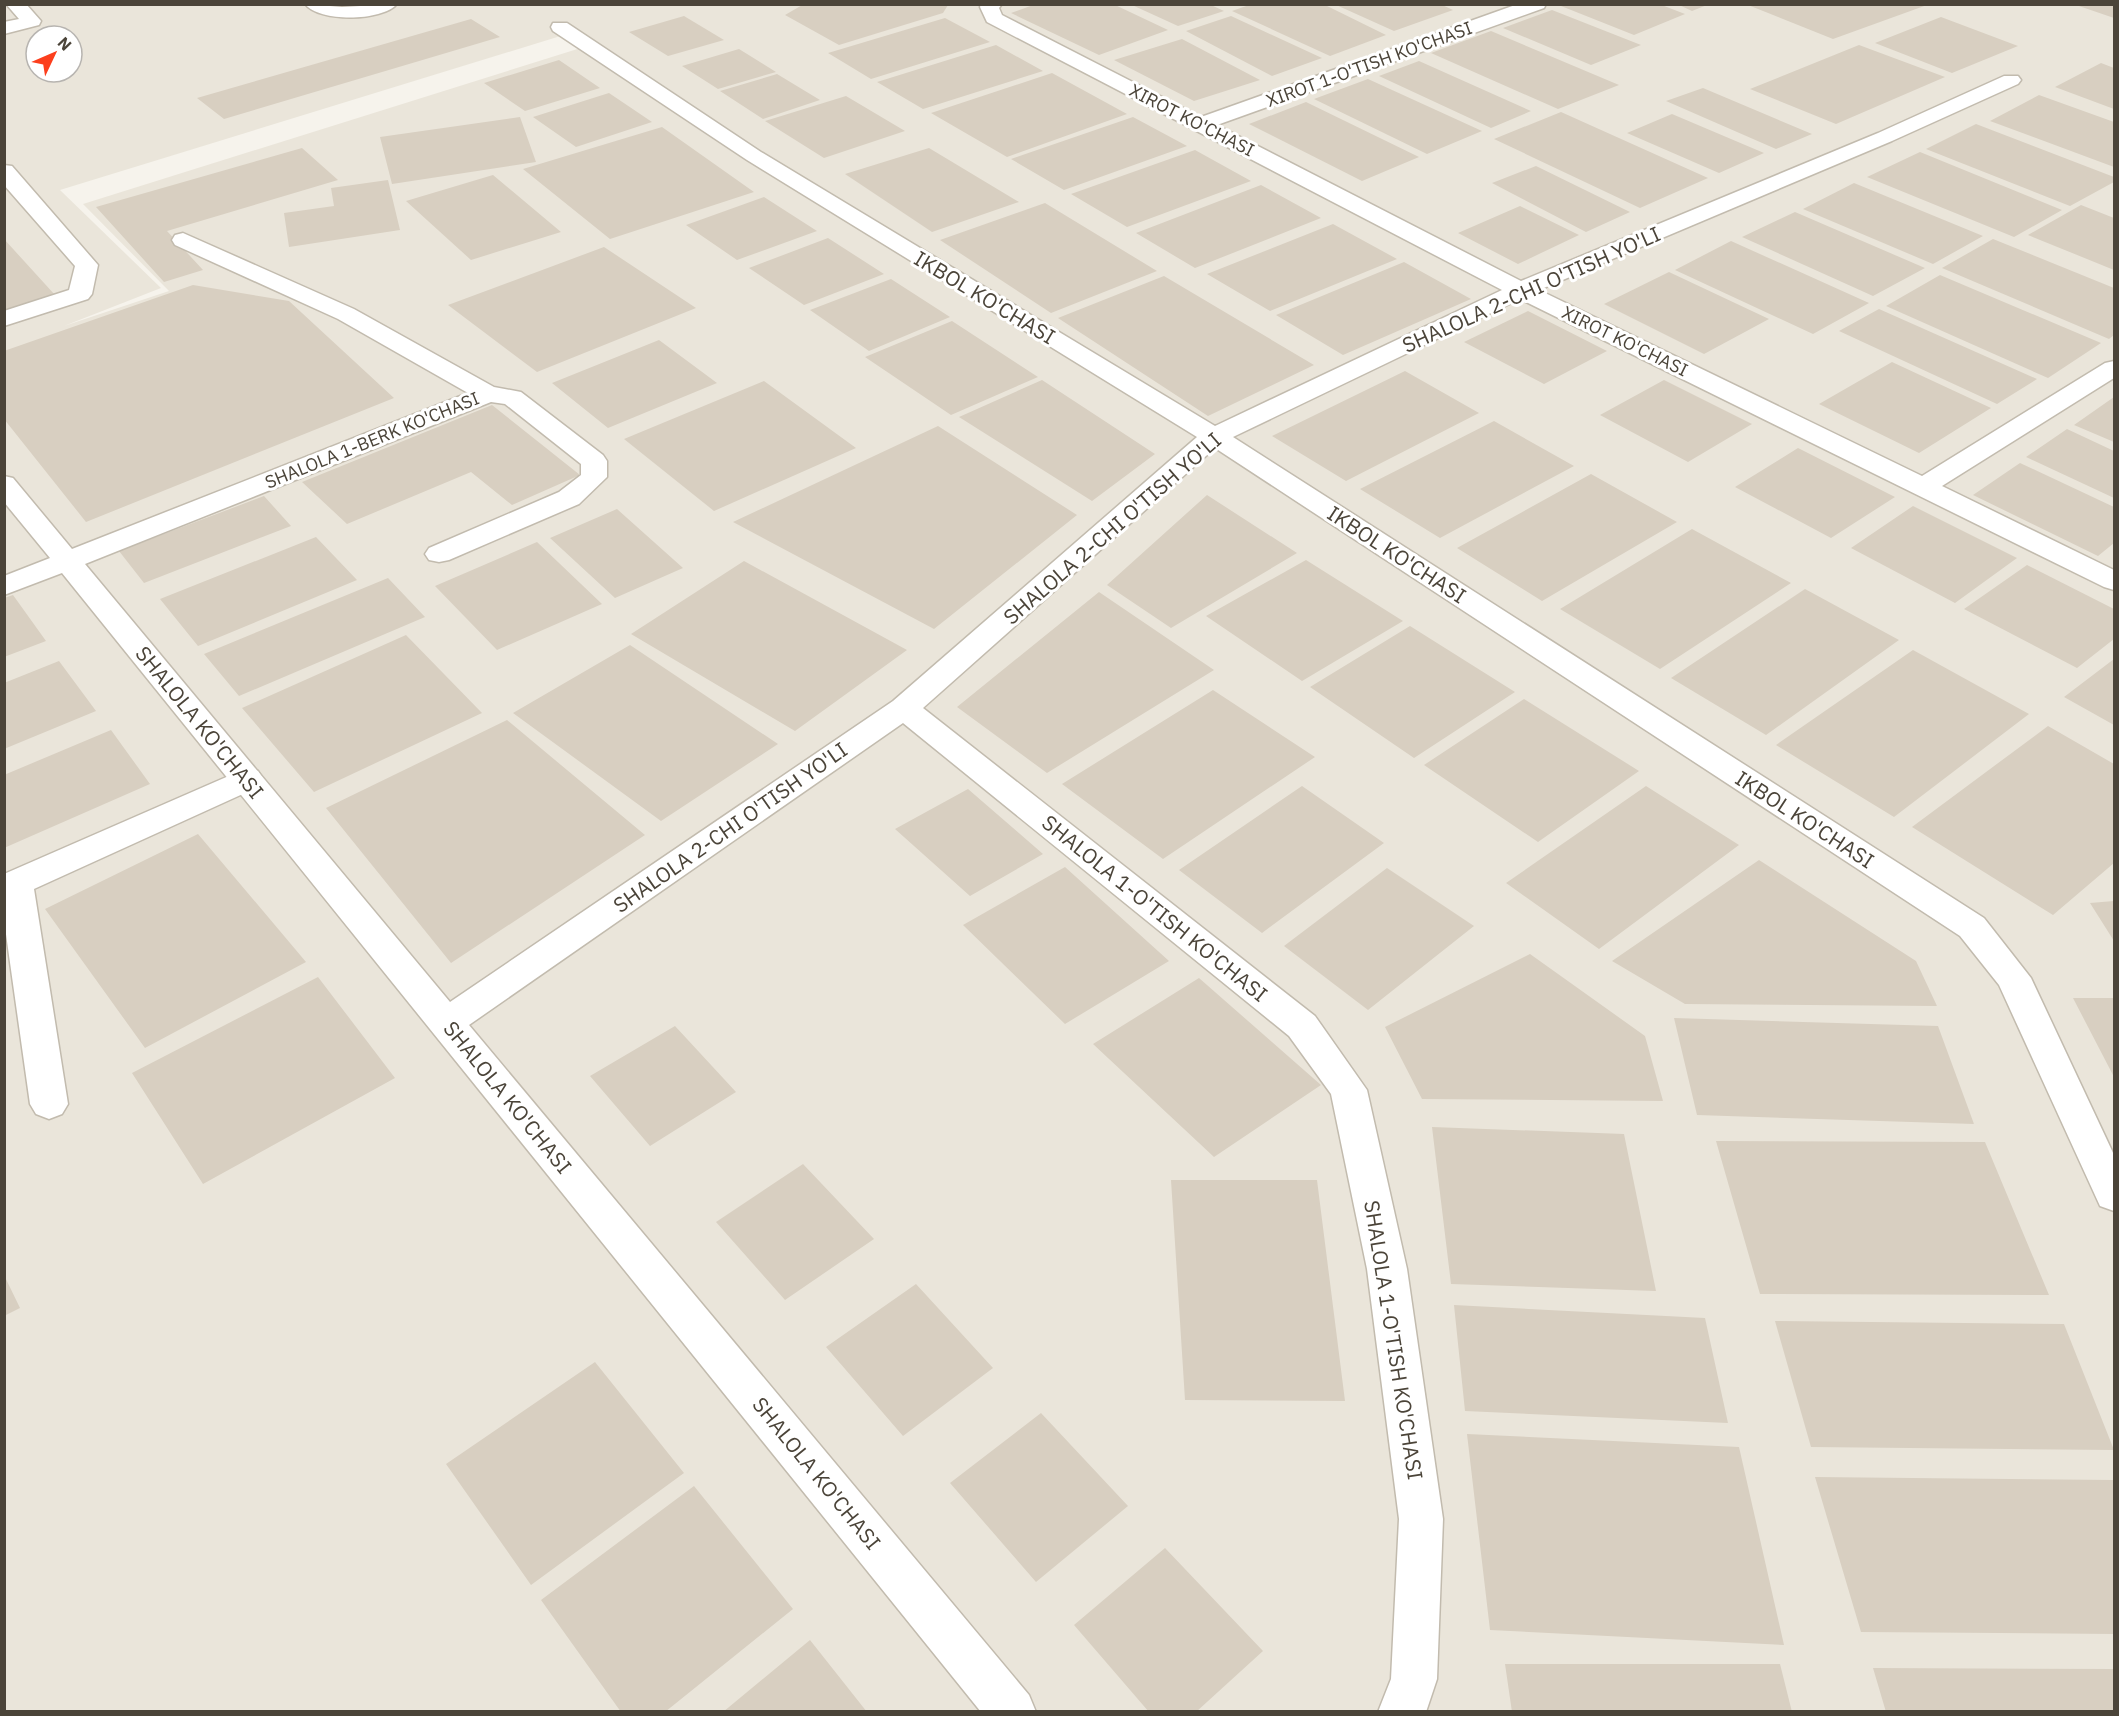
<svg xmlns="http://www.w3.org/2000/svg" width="2119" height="1716" font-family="'IBM Plex Sans',sans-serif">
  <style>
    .residential { fill: #eae5da; fill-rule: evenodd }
    .building { fill: #d8cfc1 }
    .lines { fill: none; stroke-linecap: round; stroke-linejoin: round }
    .lane-casing { stroke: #c2bbae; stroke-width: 3 }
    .street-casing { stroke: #c2bbae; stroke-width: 3 }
    .lane { fill: #fff; fill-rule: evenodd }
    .street { fill: #fff; fill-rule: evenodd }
    .labels { text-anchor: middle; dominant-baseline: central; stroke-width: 6; stroke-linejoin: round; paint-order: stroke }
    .far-street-label { font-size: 18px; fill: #4b4439; stroke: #fff }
    .street-label { font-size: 21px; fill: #4b4439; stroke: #fff }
  </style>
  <rect width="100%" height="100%" fill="#f6f3ec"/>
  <!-- residential -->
  <path class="residential" d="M5,5H2114V1711L5,1712ZM567,34L587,46L83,204L169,291L64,326L161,288L60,190ZM36,36H72V72H36Z"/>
  <!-- building -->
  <path class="building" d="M804,4H941L948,5L943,13L839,45L785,15Z
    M1036,4H1113L1168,30L1099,55L1011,13Z
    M1252,4H1323L1386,35L1330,56L1232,11Z
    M1334,4H1440L1453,10L1394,31Z
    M1564,4H1659L1685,14L1634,35L1561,6Z
    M1677,4H1707V5L1692,11Z
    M2076,4H2114V18L2076,5Z
    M1132,5H1211L1224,11L1178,26Z
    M1748,5H1927L1833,39Z
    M1552,10L1641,45L1591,65L1503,28Z
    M684,16L724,40L668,56L629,32Z
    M1231,16L1322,58L1272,76L1186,31Z
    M1941,17L2018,46L1952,73L1875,43Z
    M945,18L990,42L871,79L828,53Z
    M471,19L500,37L224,119L197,98Z
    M1491,31L1619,85L1558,109L1431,53Z
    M1182,39L1260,80L1194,101L1114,60Z
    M996,45L1043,71L923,109L877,82Z
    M1859,45L1945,77L1836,124L1750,89Z
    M739,49L776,72L718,89L682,66Z
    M559,60L600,88L525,111L484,83Z
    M1419,61L1531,111L1491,128L1379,76Z
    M2101,63L2114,68V109L2055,87Z
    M1052,73L1127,114L1007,157L931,113Z
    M777,74L820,100L763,119L720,91Z
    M1368,79L1482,131L1427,154L1314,99Z
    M1703,88L1812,134L1776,149L1666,101Z
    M609,93L652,122L576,147L533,117Z
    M2039,95L2114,122V167L1990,121Z
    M846,96L905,131L824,158L765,121Z
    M1306,102L1419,157L1362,181L1249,124Z
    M1561,112L1708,178L1640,208L1494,139Z
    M1672,114L1764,153L1719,173L1627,133Z
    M520,117L536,162L392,184L380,137Z
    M1133,117L1187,146L1064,190L1011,159Z
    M1976,124L2114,177V182L2070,206L1926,149Z
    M662,127L754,192L610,239L523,169Z
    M302,148L338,180L167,231L203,270L164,282L96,207Z
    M929,148L1019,202L932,232L845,174Z
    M1195,150L1251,181L1127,227L1071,194Z
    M1920,152L2062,210L2014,237L1867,177Z
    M1536,166L1630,212L1586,232L1492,183Z
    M493,175L561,232L471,260L406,201Z
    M388,180L400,230L289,247L284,213L334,206L331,188Z
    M1854,183L1983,236L1933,264L1803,209Z
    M1261,185L1321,218L1195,268L1136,233Z
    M764,197L817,231L737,260L686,225Z
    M1045,203L1157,271L1051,313L940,240Z
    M2081,205L2114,218V270L2028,235Z
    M1520,206L1579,235L1518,264L1458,233Z
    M1795,212L1925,268L1873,296L1742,237Z
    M1333,224L1397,259L1270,311L1207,274Z
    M828,238L884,274L804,305L749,268Z
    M4,239L55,295L4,311Z
    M1993,239L2114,288V335L2109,339L1942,268Z
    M1731,241L1869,303L1813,334L1675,270Z
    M604,247L696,308L537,372L448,305Z
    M1404,262L1471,299L1343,355L1276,315Z
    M1669,272L1769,319L1704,354L1604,304Z
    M1940,275L2101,343L2048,378L1886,306Z
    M1164,276L1314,365L1208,416L1058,318Z
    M891,279L950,317L869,351L810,310Z
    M193,285L289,301L394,398L86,522L4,419V351Z
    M1879,309L2037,379L1997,404L1839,331Z
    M1528,311L1607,351L1544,384L1464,342Z
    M952,321L1038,377L951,415L865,357Z
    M659,340L717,383L608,428L552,383Z
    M1892,362L1991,408L1919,453L1819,404Z
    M1405,371L1479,413L1346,481L1272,436Z
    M1042,380L1155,454L1092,501L959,417Z
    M1664,380L1752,424L1688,462L1600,415Z
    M764,381L856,448L714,511L624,439Z
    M2114,397V442L2074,425Z
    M492,405L580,475L512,505L471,472L347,524L302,482Z
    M1494,421L1574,466L1440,538L1360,489Z
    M938,426L1077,515L934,629L733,522Z
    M2067,429L2114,451V498L2026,457Z
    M1798,448L1895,497L1831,538L1735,487Z
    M2020,463L2114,507V543L2098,556L1973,495Z
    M1591,474L1677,522L1542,601L1457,548Z
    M1207,495L1297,553L1171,628L1107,585Z
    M264,496L291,526L144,583L119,551Z
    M1913,506L2017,558L1955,603L1851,548Z
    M617,509L683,568L615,598L550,538Z
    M1692,529L1791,583L1660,669L1560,609Z
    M316,537L357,580L198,646L160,599Z
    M537,542L602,604L497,650L435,586Z
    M1306,560L1403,621L1302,681L1206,616Z
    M744,561L907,650L795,731L631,634Z
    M2027,565L2114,609V639L2077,668L1964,609Z
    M388,578L425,617L239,696L204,654Z
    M1805,589L1899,640L1766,735L1671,678Z
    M1099,592L1214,670L1047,773L957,707Z
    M13,595L46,641L4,657V598Z
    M1410,626L1515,692L1414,758L1310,687Z
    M406,635L482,713L314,792L242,708Z
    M630,645L778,744L661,821L513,713Z
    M1913,650L2029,714L1894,817L1776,745Z
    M2114,659V725L2064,697Z
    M59,661L96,711L4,749V683Z
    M1213,690L1315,757L1163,859L1062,784Z
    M1524,699L1639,771L1538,842L1424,765Z
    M507,720L645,835L451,963L326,808Z
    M2048,726L2114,764V863L2053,915L1912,827Z
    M111,730L150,784L4,848V775Z
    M1302,786L1384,843L1262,933L1179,870Z
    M1646,786L1739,845L1599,949L1506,883Z
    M968,789L1043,854L970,896L895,829Z
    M198,834L306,962L145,1048L45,909Z
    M1759,860L1916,961L1937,1006L1685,1004L1612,961Z
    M1065,867L1169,961L1065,1024L963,925Z
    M1387,868L1474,926L1368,1010L1284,946Z
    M2114,901V941L2090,903Z
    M1530,954L1645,1036L1663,1101L1422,1099L1385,1027Z
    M318,977L395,1078L203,1184L132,1073Z
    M1199,978L1321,1085L1214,1157L1093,1044Z
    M2073,998H2114V1077Z
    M1674,1018L1938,1026L1974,1124L1697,1115Z
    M675,1026L736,1092L650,1146L590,1076Z
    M1432,1127L1624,1134L1656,1291L1451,1284Z
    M1716,1141L1985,1142L2049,1295L1760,1294Z
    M803,1164L874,1239L785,1300L716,1222Z
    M1171,1180H1317L1345,1401L1185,1400Z
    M4,1275L20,1308L4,1316Z
    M916,1284L993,1368L903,1436L826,1347Z
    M1454,1305L1705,1318L1728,1423L1465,1411Z
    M1775,1321L2064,1324L2114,1450L1811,1447Z
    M595,1362L684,1473L531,1585L446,1464Z
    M1041,1413L1128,1506L1036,1582L950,1483Z
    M1467,1434L1739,1447L1784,1645L1490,1630Z
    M1815,1477L2114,1480V1634L1861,1632Z
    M694,1486L793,1609L665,1712H621L541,1600Z
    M1165,1548L1263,1651L1196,1712H1149L1074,1625Z
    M810,1640L867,1712H723Z
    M1505,1664H1780L1792,1712H1512Z
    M1873,1668L2114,1669V1712H1886Z"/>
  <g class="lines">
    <defs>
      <path id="lane" d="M6,4H26L41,21L39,25L4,34V22L19,19Z
        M305,4L342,7L397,4C383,21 320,23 305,4Z
        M4,165L12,166L98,265L92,294L88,299L4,326V311L69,290L75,266L4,185Z
        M247,768L258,771L263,779L258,787L34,889L68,1104L62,1114L49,1119L36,1114L30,1104L4,920V874Z"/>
      <path id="street" d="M981,4H1002L999,8L1002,15L1201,117L1518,4H1546L1544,8L1217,125L1521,281L1878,133L2004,76H2018L2021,80L2018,84L1892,141L1539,290L1922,476L2105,363L2114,361V378L1942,486L2114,570V590L2104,587L1520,299L1233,437L1984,918L2031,978L2114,1155V1211L2100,1206L1999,985L1960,936L1215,448L923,708L1315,1016L1367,1090L1407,1269L1443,1519L1437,1679L1426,1712H1378L1391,1679L1399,1519L1367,1269L1331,1094L1289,1036L903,723L469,1025L1029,1695L1036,1712H981L62,573L4,595V576L50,558L4,502V476L13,478L72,549L468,393L338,319L175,245L172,240L175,235L183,233L354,309L494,387L521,392L603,455L607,461V477L579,504L449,560L439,562L429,560L425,554L429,548L559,492L581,475V464L505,404L491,402L85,564L450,1002L893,701L1197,437L747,160L553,31L551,27L553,23H567L761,152L1215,426L1502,290L987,22L980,7Z"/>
    </defs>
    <!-- lane casing -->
    <use href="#lane" class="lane-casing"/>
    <!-- street casing -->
    <use href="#street" class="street-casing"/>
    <!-- lane -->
    <use href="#lane" class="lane"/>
    <!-- street -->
    <use href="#street" class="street"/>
  </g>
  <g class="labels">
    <!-- far-street labels -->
    <g class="far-street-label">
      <text transform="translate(1369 64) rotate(-20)">XIROT 1-O'TISH KO'CHASI</text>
      <text transform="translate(1192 120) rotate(27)">XIROT KO'CHASI</text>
      <text transform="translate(1625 341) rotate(26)">XIROT KO'CHASI</text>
      <text transform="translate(372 440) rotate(-22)">SHALOLA 1-BERK KO'CHASI</text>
    </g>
    <!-- street labels -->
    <g class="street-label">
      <text transform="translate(1531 289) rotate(-24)">SHALOLA 2-CHI O'TISH YO'LI</text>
      <text transform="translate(985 297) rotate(31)">IKBOL KO'CHASI</text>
      <text transform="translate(1112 528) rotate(-41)">SHALOLA 2-CHI O'TISH YO'LI</text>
      <text transform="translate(1397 554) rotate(33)">IKBOL KO'CHASI</text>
      <text transform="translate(200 722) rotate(51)">SHALOLA KO'CHASI</text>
      <text transform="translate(1805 819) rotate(33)">IKBOL KO'CHASI</text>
      <text transform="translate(730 827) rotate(-35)">SHALOLA 2-CHI O'TISH YO'LI</text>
      <text transform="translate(1155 908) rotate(39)">SHALOLA 1-O'TISH KO'CHASI</text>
      <text transform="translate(508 1097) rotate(51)">SHALOLA KO'CHASI</text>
      <text transform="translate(1394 1340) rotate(81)">SHALOLA 1-O'TISH KO'CHASI</text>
      <text transform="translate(817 1473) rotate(51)">SHALOLA KO'CHASI</text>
    </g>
  </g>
  <!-- border -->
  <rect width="2119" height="1716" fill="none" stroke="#4b4439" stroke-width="12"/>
  <!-- north arrow -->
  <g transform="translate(54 54) rotate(46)"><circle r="28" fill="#ffffff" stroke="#b7b4b0" stroke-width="1.5"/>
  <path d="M0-4.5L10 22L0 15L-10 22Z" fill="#fc3f1d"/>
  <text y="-9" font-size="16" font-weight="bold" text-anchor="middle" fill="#4b4439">N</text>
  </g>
</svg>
